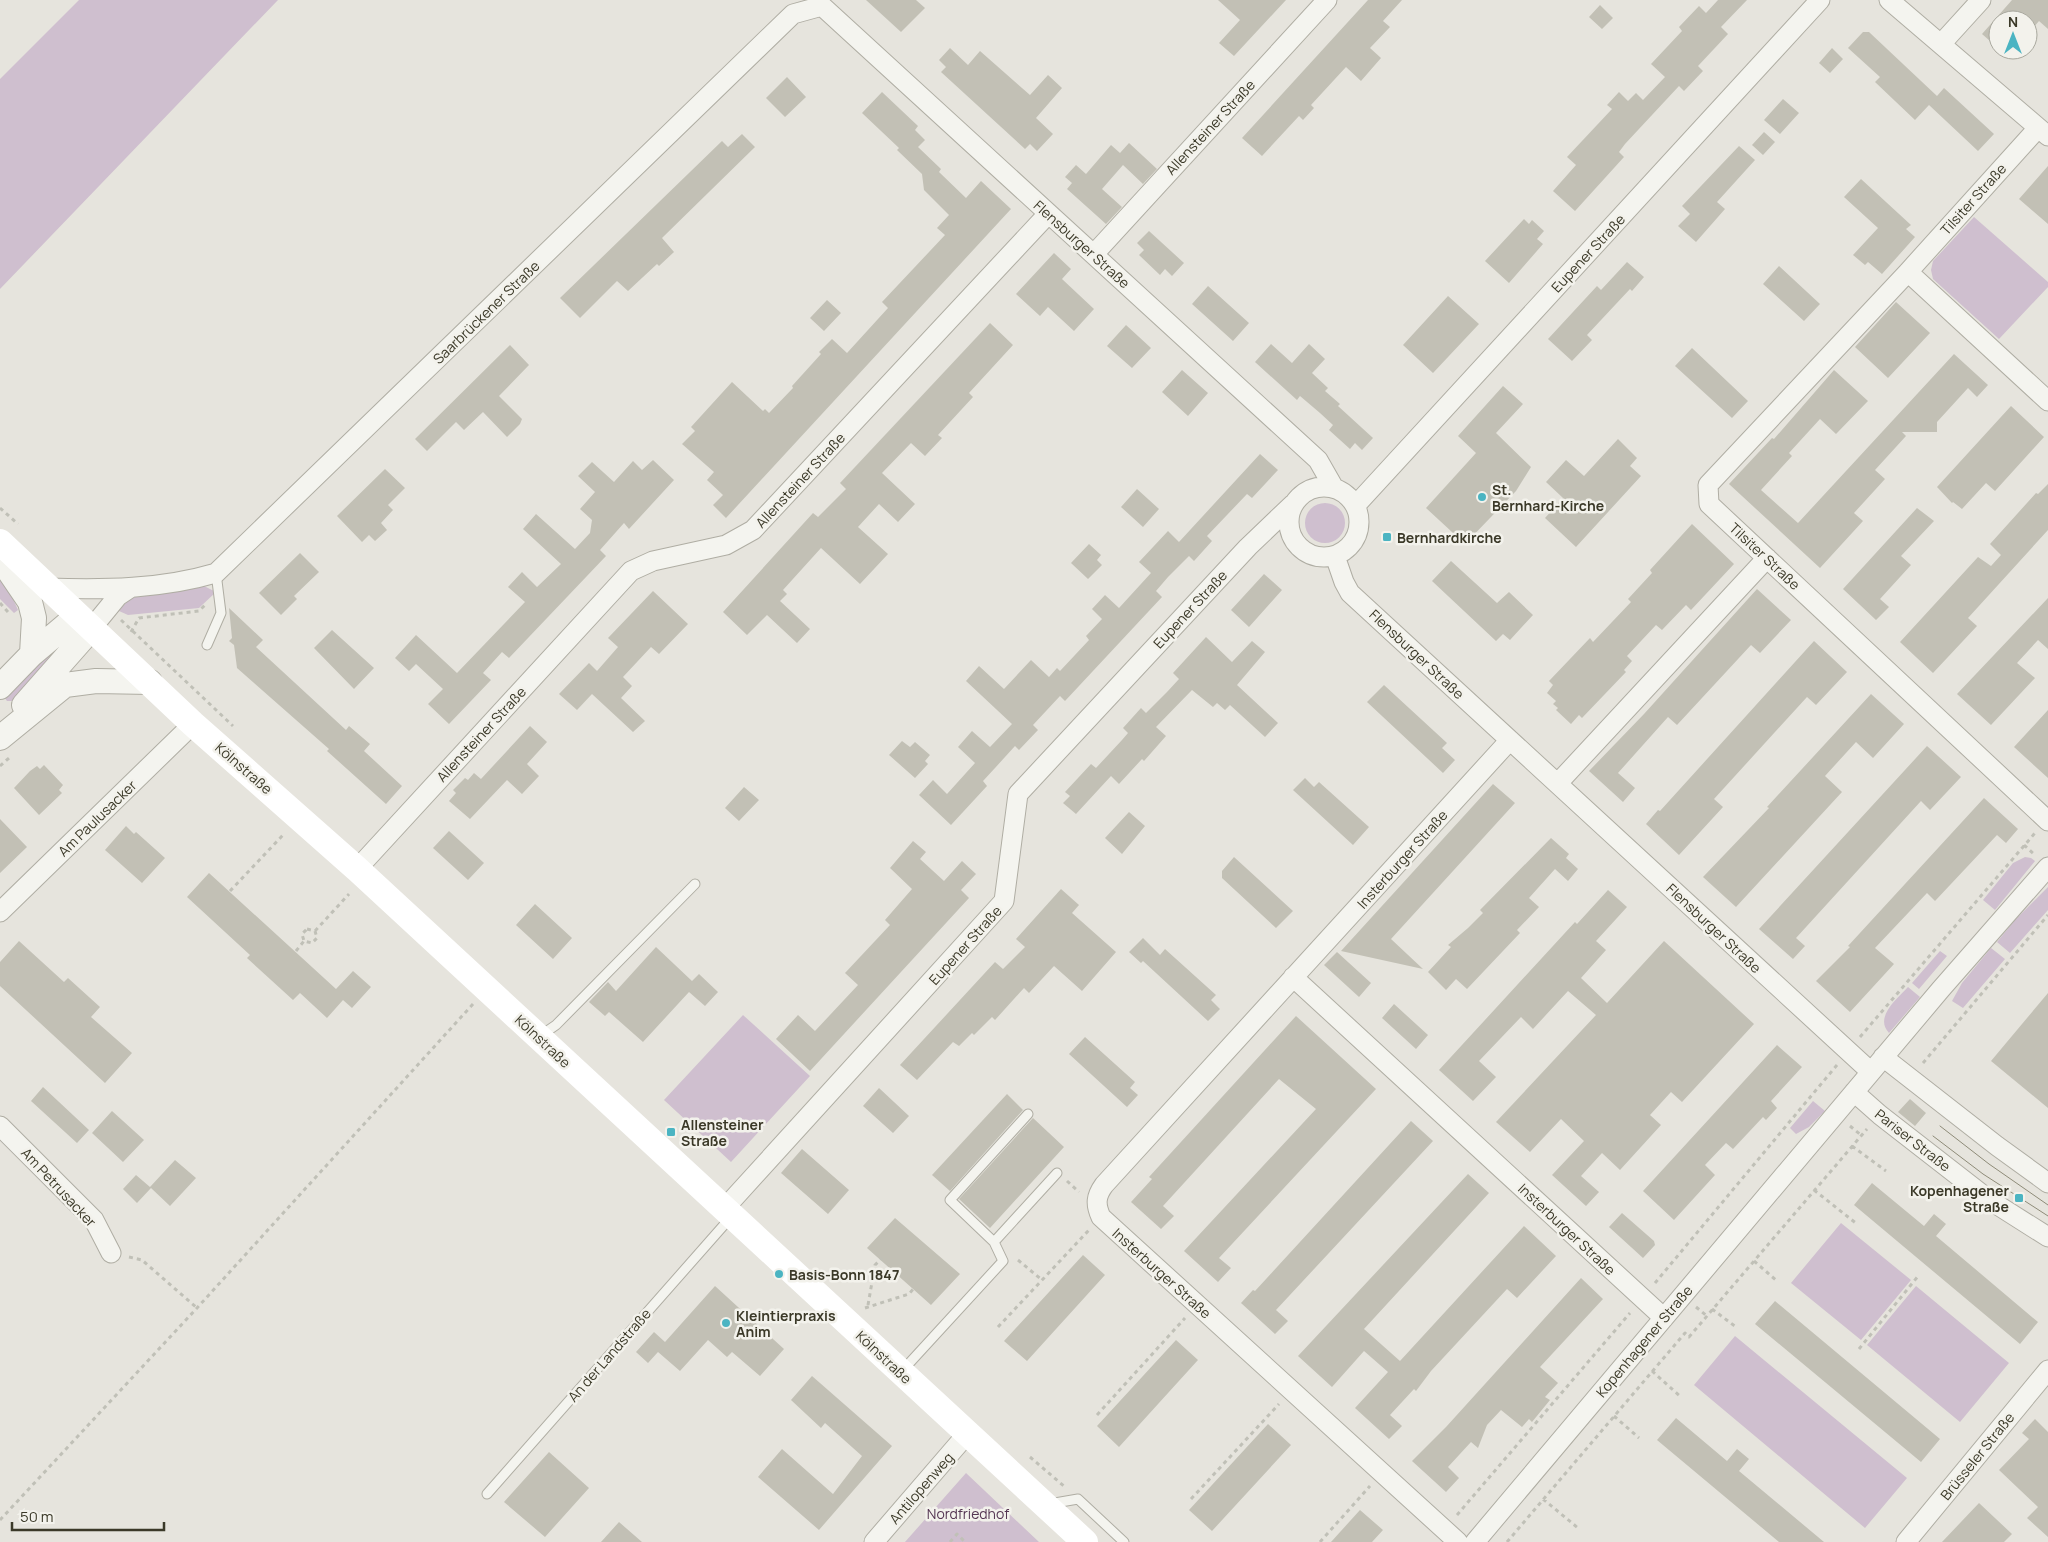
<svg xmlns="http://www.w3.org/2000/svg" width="2048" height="1542" font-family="Manrope,sans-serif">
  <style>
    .green { fill: #cfbfcf }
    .building { fill: #c2c0b5 }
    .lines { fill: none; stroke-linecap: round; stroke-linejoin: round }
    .service-casing { stroke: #afada3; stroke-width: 11 }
    .minor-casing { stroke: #afada3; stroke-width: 21 }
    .tertiary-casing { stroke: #afada3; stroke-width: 26 }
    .path { stroke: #c0c0b7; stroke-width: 3; stroke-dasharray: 4 4; stroke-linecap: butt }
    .service { stroke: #f4f4ef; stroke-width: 9 }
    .minor { stroke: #f4f4ef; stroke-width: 19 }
    .tertiary { stroke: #f4f4ef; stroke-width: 24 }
    .secondary { stroke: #fff; stroke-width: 26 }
    .tram { stroke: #8e8b78; stroke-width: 1 }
    .poi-dot { fill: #4bb4c2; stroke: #f3f2ec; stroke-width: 2 }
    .labels { text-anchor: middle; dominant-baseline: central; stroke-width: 5; stroke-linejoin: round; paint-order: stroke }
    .street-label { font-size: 14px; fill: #3b3928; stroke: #f3f2ec }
    .poi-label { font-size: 14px; font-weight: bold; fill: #3b3928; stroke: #f3f2ec; text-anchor: start }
    .park-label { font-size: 14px; fill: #553653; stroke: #f3f2ec }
  </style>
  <rect width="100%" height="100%" fill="#e6e4dd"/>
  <!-- green -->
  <path class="green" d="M79,0H278L0,289V79Z
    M1974,217L2048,282V287L1999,339L1933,279L1931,270L1933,261Z
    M1305 523a20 20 0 1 1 40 0a20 20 0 1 1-40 0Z
    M0,578L9,590L18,610L14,613L0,599Z
    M204,586L216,592L199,608L128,615L119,611L129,599L139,596Z
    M53,645L62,654L15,701H7L4,697Z
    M2025,857L2031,858L2035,861L1995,910L1983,900L2013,863Z
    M2048,887V910L2010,953L1997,942L2015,920Z
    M1991,948L2005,959L1963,1008L1952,1001L1962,983Z
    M1940,951L1947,956L1919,989L1912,983Z
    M1908,987L1920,997L1889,1033C1874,1017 1897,999 1908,987Z
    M743,1015L810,1076L731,1162L664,1100Z
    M1813,1101L1825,1111L1809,1127L1796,1134L1790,1128Z
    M1841,1223L1911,1280L1861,1340L1791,1283Z
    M1916,1286L2009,1363L1960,1422L1867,1345Z
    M1735,1336L1907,1478L1865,1528L1694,1385Z
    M966,1473L1039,1542H905Z"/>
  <!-- building -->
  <path class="building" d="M866,0H916L925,8L901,32Z
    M1218,0H1286L1234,56L1219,43L1240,20Z
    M1368,0H1402L1383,21L1390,27L1370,48L1381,58L1361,81L1346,67L1311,105L1314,108L1303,120L1299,116L1262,156L1242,138Z
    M1718,0H1747L1721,27L1728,34L1698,66L1703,71L1684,91L1679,86L1625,144L1619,152L1624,157L1575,211L1553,191L1576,165L1567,157L1612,109L1607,105L1619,92L1628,101L1636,93L1643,100L1665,77L1651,64L1682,31L1679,27L1699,6L1706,13Z
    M2012,0H2048V29L2039,21L2028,34V20H1998V48L1982,34Z
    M1600,5L1613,18L1602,29L1589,17Z
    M1863,32H1869L1937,96L1944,88L1994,134L1978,151L1929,105L1915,120L1875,82L1880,77L1848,48Z
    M950,48L968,65L980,51L1030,95L1048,75L1062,88L1036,118L1053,134L1037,151L1030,144L1025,149L941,72L946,67L939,60Z
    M1832,48L1843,59L1830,73L1819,63Z
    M787,77L806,97L785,117L766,98Z
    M882,92L918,126L915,130L925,140L918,147L941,169L939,172L966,198L981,181L1011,209L726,518L713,505L723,495L707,480L714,472L682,444L695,431L691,427L732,382L763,411L765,409L769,413L793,388L792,386L821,354L819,352L832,339L847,353L888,308L882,302L945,235L937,228L949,215L924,190L922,174L897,150L899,148L862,113Z
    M1783,99L1799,113L1780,134L1764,120Z
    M1764,132L1775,142L1763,155L1752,145Z
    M742,134L755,147L662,238L674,252L659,266L657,264L628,291L617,281L580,318L560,298L722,141L728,147Z
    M1129,143L1157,169L1143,184L1123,165L1102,189L1122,207L1106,224L1067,189L1072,183L1065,177L1076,165L1086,174L1111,145L1120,153Z
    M1739,146L1755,160L1717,202L1725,209L1696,242L1678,226L1690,214L1682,206Z
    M2048,166V224L2019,199Z
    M1861,179L1911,225L1906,229L1915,237L1882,274L1868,262L1865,265L1853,255L1878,228L1844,197Z
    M1524,219L1529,224L1532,220L1544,231L1537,239L1543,244L1509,283L1485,261Z
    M1149,231L1184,263L1172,276L1165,269L1160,275L1139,255L1144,250L1137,243Z
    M1054,253L1071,269L1062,279L1094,309L1074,331L1048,307L1040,316L1016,294Z
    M1627,262L1644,277L1632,291L1630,289L1587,335L1592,340L1572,361L1548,339L1597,286L1601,290Z
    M1779,266L1820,304L1804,321L1763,284Z
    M1208,286L1249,323L1233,341L1192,304Z
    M1448,296L1479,324L1433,373L1403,345Z
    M827,300L841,313L824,331L810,318Z
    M1896,302L1930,333L1888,378L1855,347Z
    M990,323L1013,345L969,393L973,397L938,435L942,438L925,456L911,443L882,473L915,504L898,522L879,504L858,527L888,554L860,584L821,548L783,590L787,594L780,601L810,629L797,643L767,615L747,635L723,612L813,513L818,517L846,489L840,483Z
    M1126,325L1151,348L1132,368L1107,346Z
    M1271,344L1292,363L1309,344L1325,359L1312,373L1328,388L1325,391L1340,404L1338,406L1373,438L1362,450L1355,443L1350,449L1329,430L1333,425L1320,413L1300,396L1297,400L1255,362Z
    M510,345L529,365L499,396L522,419L520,424L507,437L483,412L464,430L456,422L427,451L415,439Z
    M1692,348L1748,401L1732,418L1675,366Z
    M1954,354L1988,385L1977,397L1968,388L1937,422V432H1902L1906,436L1875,470L1885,479L1854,513L1863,521L1820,568L1729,484L1772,438L1774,439L1834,370L1868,401L1836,434L1820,419L1789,453L1792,456L1761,490L1798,523Z
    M1182,370L1208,393L1188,416L1162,392Z
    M1503,386L1523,404L1496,433L1531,467L1516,491L1465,544L1426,508L1476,453L1458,436Z
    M2011,406L2044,437L1995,491L1986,483L1962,509L1953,502L1952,503L1937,487Z
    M1618,439L1637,458L1630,466L1641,476L1576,547L1545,518L1563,498L1546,482L1566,460L1584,476Z
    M1260,454L1278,470L1252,498L1247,494L1207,536L1212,541L1194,561L1189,556L1168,577L1156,591L1162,597L1065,701L1060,696L1033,725L1038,730L1019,750L1015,746L995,768L983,781L987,786L951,825L919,795L933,780L947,794L975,763L958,747L972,731L990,747L1012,724L966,681L979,666L1004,689L1031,660L1049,677L1057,668L1060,671L1089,640L1086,636L1102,619L1092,609L1105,595L1119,608L1151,573L1139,562L1168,531L1179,542Z
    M653,460L674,480L629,529L624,523L600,550L606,556L509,658L502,652L483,673L491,680L449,724L428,704L443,689L416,664L409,671L395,658L416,635L457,673L525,602L508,587L522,572L537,587L561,564L523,529L530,521L536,514L575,549L590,533L592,520L580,509L595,492L578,476L592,462L614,482L633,461L642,470Z
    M385,469L405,488L388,505L393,510L381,523L387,530L375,541L369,535L362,542L337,516Z
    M2048,484V530L1968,618L1977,626L1933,673L1900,642L1978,557L1991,566L2001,555L1990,544L2036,493L2038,494Z
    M1137,489L1159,509L1143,527L1121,507Z
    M1917,508L1934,521L1901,556L1911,565L1880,599L1889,607L1876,620L1843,589Z
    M1692,524L1734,564L1691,610L1686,605L1662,630L1656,625L1627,656L1632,661L1624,670L1626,672L1582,718L1579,715L1571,724L1556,710L1558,708L1553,704L1556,701L1547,693L1553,685L1549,681L1590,638L1593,642L1631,602L1628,599L1652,573L1650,570Z
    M1089,544L1101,555L1097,560L1102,565L1088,579L1071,563Z
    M300,553L319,572L294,596L297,599L281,615L259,593Z
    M1451,561L1497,603L1509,592L1533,615L1510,640L1503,634L1496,641L1432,581Z
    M1264,574L1282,590L1249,627L1231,610Z
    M1757,589L1791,620L1760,653L1751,645L1677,725L1668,717L1618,773L1635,788L1623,802L1589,771L1644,714Z
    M653,591L688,624L659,654L651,647L623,677L632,686L621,698L645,721L633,732L592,694L577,710L559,694L589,663L597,671L618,647L608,638Z
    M2048,598V649L2038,640L2017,663L2035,678L1991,725L1957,694Z
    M229,608L263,640L256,647L346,730L349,726L370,744L364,751L402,786L386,804L327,751L329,749L237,668L234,645L229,641L232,638Z
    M332,630L374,668L354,689L314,648Z
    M1206,637L1232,662L1252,641L1265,652L1237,685L1278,723L1265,737L1230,705L1225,710L1217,703L1213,707L1192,690L1156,727L1166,736L1144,761L1142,759L1119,784L1111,776L1076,814L1063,803L1070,796L1065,792L1091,764L1096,768L1122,740L1128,733L1123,728L1141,708L1146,713L1167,692L1179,679L1173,673Z
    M1814,641L1847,672L1816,705L1807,697L1714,799L1723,807L1679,855L1646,824L1658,810L1660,811Z
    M1384,685L1447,743L1442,748L1455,760L1443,773L1367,702Z
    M1871,694L1904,724L1873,758L1856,742L1825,776L1842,792L1736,907L1703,877L1769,808L1767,807Z
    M2048,710V778L2014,747Z
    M530,726L547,742L527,764L539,776L522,794L507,780L470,819L449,801L456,793L453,790L465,778L468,780L474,773L481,779Z
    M902,741L910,747L915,742L930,755L925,761L928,764L915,778L889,755Z
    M1927,746L1961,777L1930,810L1921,801L1796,938L1805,946L1793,959L1759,929Z
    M44,765L63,785L59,790L62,793L39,815L14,788L30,771L37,766L40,769Z
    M1305,778L1314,787L1319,782L1369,827L1353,845L1293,790Z
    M1493,784L1515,803L1391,939L1423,969L1341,951Z
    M744,787L759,800L739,821L725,808Z
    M1984,798L2018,829L2006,843L1997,835L1935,901L1927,893L1875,948L1894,964L1850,1012L1816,981L1850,947L1848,946Z
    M1129,812L1145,826L1122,854L1105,838Z
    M0,819L27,847L0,873Z
    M126,826L134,834L136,832L165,858L142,883L105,850Z
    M449,831L484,863L468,880L433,848Z
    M1551,838L1569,854L1566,858L1578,869L1568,881L1555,869L1529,898L1539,907L1517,930L1520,933L1467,989L1456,979L1446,990L1428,972L1451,947L1448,945L1468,928L1483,913L1480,910Z
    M913,841L926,852L920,859L944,881L962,861L976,874L961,890L969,898L810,1071L776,1039L798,1015L815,1031L858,985L845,973L890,925L885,920L912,889L890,868Z
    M1234,857L1293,911L1276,928L1222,878V871Z
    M209,873L336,989L353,971L371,987L352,1008L343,1000L327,1018L300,993L293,1000L247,958L250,955L187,897Z
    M1061,889L1079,905L1072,913L1116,952L1082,991L1054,966L1029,993L1024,988L995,1020L992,1017L974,1035L972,1033L959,1046L953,1042L917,1080L900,1065L995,962L1003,969L1025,947L1016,939Z
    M1608,890L1627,907L1596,941L1606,950L1581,978L1607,1003L1664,941L1754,1024L1682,1102L1671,1092L1650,1115L1661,1125L1620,1170L1602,1153L1581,1176L1599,1192L1586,1206L1552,1175L1584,1141L1561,1119L1530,1152L1496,1122L1596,1015L1568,991L1533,1029L1521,1017L1479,1061L1496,1077L1473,1101L1439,1070L1575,922L1577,924Z
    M535,904L572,938L553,959L516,925Z
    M1143,938L1160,955L1165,949L1216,995L1211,1000L1220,1009L1208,1021L1143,961L1141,963L1129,952Z
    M19,941L64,982L68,978L100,1007L91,1017L132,1053L105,1083L0,986V962Z
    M656,947L692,981L699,974L718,992L705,1006L689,992L643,1042L609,1012L605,1016L589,1002L608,982L616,991Z
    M1337,952L1371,983L1359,997L1324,965Z
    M2048,993V1108L1991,1061Z
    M1394,1004L1428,1035L1416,1049L1382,1018Z
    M1296,1016L1376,1089L1219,1258L1231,1268L1218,1282L1184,1251L1316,1109L1279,1079L1163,1206L1174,1216L1161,1229L1131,1202L1152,1179L1149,1177Z
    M1085,1037L1135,1082L1130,1088L1138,1095L1127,1107L1069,1054Z
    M1777,1045L1802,1067L1771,1101L1777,1108L1766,1120L1763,1117L1733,1149L1726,1143L1705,1165L1715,1175L1674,1220L1643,1191Z
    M43,1087L89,1130L77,1143L31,1101Z
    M879,1088L909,1116L893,1133L863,1106Z
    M1007,1094L1023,1110L950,1191L932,1175Z
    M1910,1099L1926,1113L1915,1126L1898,1112Z
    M112,1111L144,1140L123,1162L92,1133Z
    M1033,1118L1064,1147L990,1228L959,1199Z
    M1411,1121L1433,1141L1276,1310L1288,1321L1275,1334L1241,1303L1253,1290L1255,1291Z
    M802,1149L849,1190L828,1214L781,1173Z
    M175,1160L196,1178L170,1206L151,1188L137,1203L123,1189L136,1175L150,1187Z
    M1468,1174L1489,1193L1364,1329L1400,1361L1524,1226L1556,1256L1517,1298L1507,1289L1431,1371L1416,1391L1414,1389L1390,1415L1402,1426L1389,1439L1355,1408L1388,1372L1364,1351L1332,1387L1298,1356Z
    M1872,1183L1924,1226L1934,1214L1946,1224L1936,1236L2038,1322L2020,1344L1854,1205Z
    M1622,1213L1654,1241L1655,1245L1643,1258L1609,1227Z
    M895,1218L960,1274L931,1305L867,1248Z
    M1083,1255L1105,1275L1027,1361L1004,1341Z
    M1581,1278L1603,1299L1540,1367L1558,1383L1545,1397L1550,1400L1532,1422L1529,1419L1522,1427L1501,1410L1487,1425L1478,1448L1471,1442L1448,1467L1459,1478L1446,1492L1412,1461L1446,1427Z
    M715,1286L784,1349L760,1376L732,1352L727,1357L708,1340L680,1371L658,1352L648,1363L636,1352L654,1332L665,1342Z
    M1775,1301L1940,1439L1921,1462L1755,1324Z
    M1176,1340L1198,1360L1119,1447L1097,1426Z
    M812,1376L892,1446L819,1530L758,1477L782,1449L833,1494L862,1456L825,1423L821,1428L791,1400Z
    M1676,1418L1727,1461L1737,1449L1749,1459L1739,1471L1824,1542H1779L1657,1440Z
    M2035,1419L2048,1432V1537L2027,1518L2038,1507L1999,1470L2029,1439L2022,1433Z
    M1268,1424L1291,1445L1212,1531L1189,1510Z
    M549,1452L589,1488L545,1537L504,1502Z
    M1979,1503L2012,1534L2004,1542H1942Z
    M1360,1510L1383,1530L1372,1542H1331Z
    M619,1522L642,1542H601Z"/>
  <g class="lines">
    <defs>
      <path id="service" d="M207,645L221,613L216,573
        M540,1036L556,1025L695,884
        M994,1242L950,1200L1028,1114
        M903,1370L1003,1261L994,1242L1057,1173
        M487,1494L731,1217
        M1049,1504L1078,1499L1124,1542"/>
      <path id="minor" d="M1889,0L2048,136
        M822,6L1318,460L1334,488
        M1941,44L1981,0
        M2038,128L1908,272L1708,485L1709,504L2048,821
        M1094,254L1327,0
        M1908,272L2048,401
        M1289 522a35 35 0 1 1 70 0a35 35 0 1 1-70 0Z
        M1356,505L1820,0
        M1335,556L1344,582L1350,593L1871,1072
        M48,588C104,590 162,589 216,573L793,14L822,6
        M91,629L118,596L130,588
        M1558,783L1767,558
        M357,869L631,571L653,561L726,545L753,530L1048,214
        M0,912L193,724
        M1293,977L1664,1318
        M1883,1057L1997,1146L2048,1183
        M1854,1092L1880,1115L1988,1199L2048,1237
        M0,1126L94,1220L111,1253
        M724,1209L1004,901L1018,794L1248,547L1293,504
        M874,1542L967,1434
        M1458,1542L1101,1217C1095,1204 1096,1196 1104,1185L1510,740
        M1475,1542L1941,989L2048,867
        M1906,1542L2048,1370"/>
      <path id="tertiary" d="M0,558L30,602L34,618L32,654
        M0,687L32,654L77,616
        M24,705L91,629
        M0,738L65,685L96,681L150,682"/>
    </defs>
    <!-- service casing -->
    <use href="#service" class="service-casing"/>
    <!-- minor casing -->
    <use href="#minor" class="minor-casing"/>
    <!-- tertiary casing -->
    <use href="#tertiary" class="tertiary-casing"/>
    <!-- path -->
    <path class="path" d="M0,508L18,524
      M0,603L8,612
      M121,620L233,726
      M131,632L139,618L199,611L206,604
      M0,766L9,758
      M2024,845L2035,855
      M230,891L283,835
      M307,929L315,931L317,938L312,943L304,941L302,934Z
      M315,931L349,894
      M296,951L304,941
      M1860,1037L2035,833
      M1923,1063L2048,915
      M1850,1126L1861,1135
      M1852,1146L1886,1171
      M1067,1181L1079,1192
      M1814,1190L1857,1224
      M129,1257L142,1260L197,1308
      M1018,1260L1042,1280
      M1754,1261L1777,1281
      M1655,1283L1837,1065
      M868,1305L875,1265L882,1258
      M1696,1307L1707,1316
      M865,1308L909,1294L915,1287
      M1712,1309L1736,1327
      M998,1327L1089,1230
      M1859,1349L1919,1275
      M1652,1371L1681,1397
      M1097,1415L1185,1318
      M1614,1416L1639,1438
      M1030,1457L1065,1487
      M1191,1499L1279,1404
      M1543,1499L1578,1528
      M1457,1515L1630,1313
      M0,1520L197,1308L473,1004
      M950,1542L957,1534L965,1542
      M1320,1542L1370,1486
      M1507,1542L1685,1333L1689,1337L1867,1129"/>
    <!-- service -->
    <use href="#service" class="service"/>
    <!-- minor -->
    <use href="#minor" class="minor"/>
    <!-- tertiary -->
    <use href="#tertiary" class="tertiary"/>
    <!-- secondary -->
    <path class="secondary" d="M0,542L193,724L357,869L1085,1542"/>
    <!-- tram -->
    <path class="tram" d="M1940,1126L1989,1164L2048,1205
      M1933,1136L1983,1174L2048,1216"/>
  </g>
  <!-- markers -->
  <g class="poi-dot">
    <circle cx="1482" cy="497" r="5"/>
    <rect x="1382" y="532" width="10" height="10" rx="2.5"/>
    <rect x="666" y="1127" width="10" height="10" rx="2.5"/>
    <rect x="2014" y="1193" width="10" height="10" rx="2.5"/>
    <circle cx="779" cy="1274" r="5"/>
    <circle cx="726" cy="1323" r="5"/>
  </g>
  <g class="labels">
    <!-- street labels -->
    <g class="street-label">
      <text transform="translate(1210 127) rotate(-47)">Allensteiner Straße</text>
      <text transform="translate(1973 199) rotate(-48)">Tilsiter Straße</text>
      <text transform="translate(1082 244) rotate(42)">Flensburger Straße</text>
      <text transform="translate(1588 253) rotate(-47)">Eupener Straße</text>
      <text transform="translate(486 312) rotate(-44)">Saarbrückener Straße</text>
      <text transform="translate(800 480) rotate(-47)">Allensteiner Straße</text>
      <text transform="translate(1765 556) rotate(43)">Tilsiter Straße</text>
      <text transform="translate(1190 609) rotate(-47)">Eupener Straße</text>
      <text transform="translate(1417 654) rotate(43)">Flensburger Straße</text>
      <text transform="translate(481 734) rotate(-47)">Allensteiner Straße</text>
      <text transform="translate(244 768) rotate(41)">Kölnstraße</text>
      <text transform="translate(97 818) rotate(-44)">Am Paulusacker</text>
      <text transform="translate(1402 859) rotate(-48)">Insterburger Straße</text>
      <text transform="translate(1714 928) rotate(43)">Flensburger Straße</text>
      <text transform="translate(965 945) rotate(-48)">Eupener Straße</text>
      <text transform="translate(543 1041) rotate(43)">Kölnstraße</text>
      <text transform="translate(1913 1140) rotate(38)">Pariser Straße</text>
      <text transform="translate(59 1187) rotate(47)">Am Petrusacker</text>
      <text transform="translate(1567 1229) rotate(43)">Insterburger Straße</text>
      <text transform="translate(1162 1273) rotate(42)">Insterburger Straße</text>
      <text transform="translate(1644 1341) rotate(-50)">Kopenhagener Straße</text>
      <text transform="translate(609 1355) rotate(-49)">An der Landstraße</text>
      <text transform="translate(884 1357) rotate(43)">Kölnstraße</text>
      <text transform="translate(1977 1456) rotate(-51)">Brüsseler Straße</text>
      <text transform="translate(921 1488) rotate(-49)">Antilopenweg</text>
    </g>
    <!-- poi labels -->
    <g class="poi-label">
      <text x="1492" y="489">St.<tspan x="1492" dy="16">Bernhard-Kirche</tspan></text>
      <text x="1397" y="537">Bernhardkirche</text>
      <text x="681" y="1124">Allensteiner<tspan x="681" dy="16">Straße</tspan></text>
      <text x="2009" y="1190" text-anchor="end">Kopenhagener<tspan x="2009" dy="16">Straße</tspan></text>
      <text x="789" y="1274">Basis-Bonn 1847</text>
      <text x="736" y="1315">Kleintierpraxis<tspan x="736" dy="16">Anim</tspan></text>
    </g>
    <!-- park labels -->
    <g class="park-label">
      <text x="968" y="1513">Nordfriedhof</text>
    </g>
  </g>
  <!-- north arrow -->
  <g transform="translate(2013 35)"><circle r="24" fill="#f3f2ec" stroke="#a9a89e"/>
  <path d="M0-4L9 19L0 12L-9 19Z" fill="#4bb4c2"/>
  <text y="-8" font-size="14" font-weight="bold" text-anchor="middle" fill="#3b3928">N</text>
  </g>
  <!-- scale -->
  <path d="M12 1522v8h152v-8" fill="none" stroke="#3b3928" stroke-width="2.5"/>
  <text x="20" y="1522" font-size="15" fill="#3b3928" stroke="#f3f2ec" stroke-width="4" paint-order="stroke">50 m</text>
</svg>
